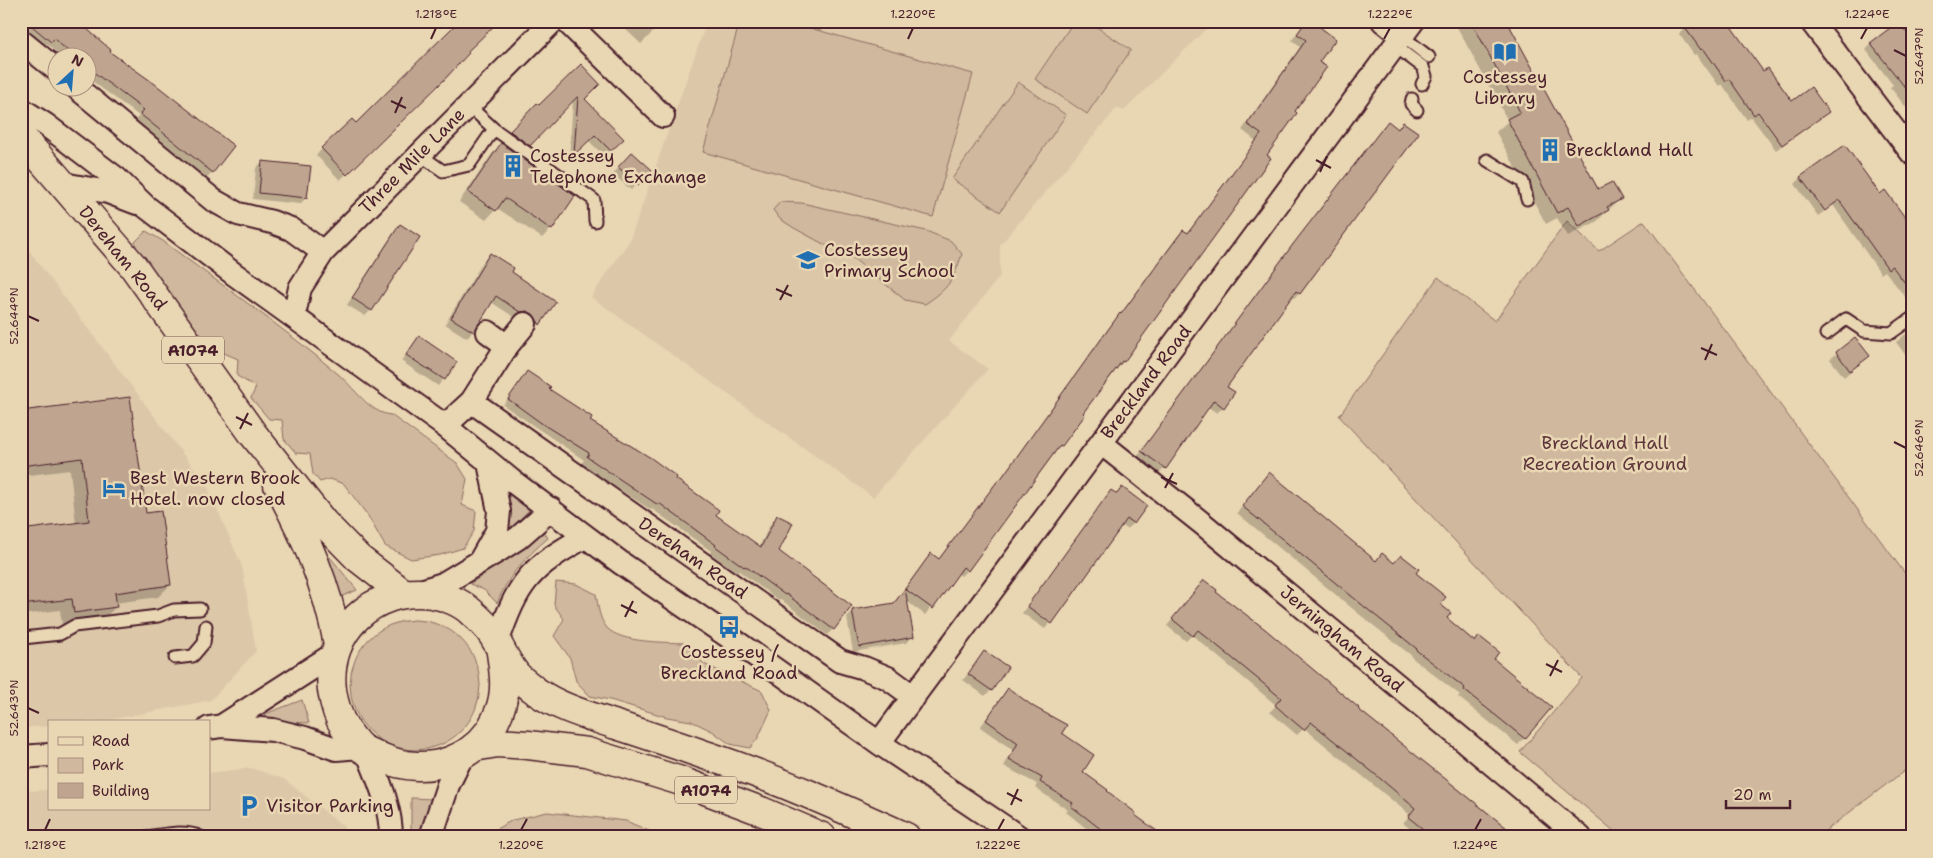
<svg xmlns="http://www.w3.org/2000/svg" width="1933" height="858" font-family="'Shantell Sans',sans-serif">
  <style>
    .built { fill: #dcc7a8 }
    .green { fill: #cfb89d; stroke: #8c6c64 }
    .shadow { fill: #0003 }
    .building { fill: #bfa590; stroke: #4a1f2b }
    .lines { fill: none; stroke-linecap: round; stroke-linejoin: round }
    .service-casing { stroke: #4a1f2b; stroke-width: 15 }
    .minor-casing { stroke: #4a1f2b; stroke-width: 26 }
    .trunk-casing { stroke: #4a1f2b; stroke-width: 31 }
    .service { stroke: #e9d6b3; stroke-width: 11 }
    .minor { stroke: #e9d6b3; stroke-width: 22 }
    .trunk { stroke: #e9d6b3; stroke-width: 28 }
    .ticks { fill: none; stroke: #4a1f2b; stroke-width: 2 }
    .labels { text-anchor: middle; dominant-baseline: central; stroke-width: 5; stroke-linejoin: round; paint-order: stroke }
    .shield { fill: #e9d6b3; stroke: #7a5654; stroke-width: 1 }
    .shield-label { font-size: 16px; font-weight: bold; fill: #4a1f2b }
    .poi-label { font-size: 18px; fill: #4a1f2b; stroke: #e9d6b3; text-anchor: start }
    .street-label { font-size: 18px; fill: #4a1f2b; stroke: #e9d6b3 }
    .park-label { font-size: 18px; fill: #5e363c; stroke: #e9d6b3 }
    .neatline { fill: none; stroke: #4a1f2b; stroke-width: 2 }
    .ticks-label { font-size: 12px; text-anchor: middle; fill: #4a1f2b }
  </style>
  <rect width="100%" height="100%" fill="#e9d6b3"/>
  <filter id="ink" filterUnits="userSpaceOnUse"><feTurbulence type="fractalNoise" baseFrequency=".02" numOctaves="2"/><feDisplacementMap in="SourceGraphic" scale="10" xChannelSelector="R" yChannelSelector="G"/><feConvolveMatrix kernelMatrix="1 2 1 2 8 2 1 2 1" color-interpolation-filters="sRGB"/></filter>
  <g filter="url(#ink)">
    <!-- built -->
    <path class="built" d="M707,21H1214L1124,111L1117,108L1000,245V276L949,341L988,369L873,497L591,297L630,240Z
      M21,240L207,486L242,566L256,651L211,700L104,721L49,722V726L21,728Z
      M251,768L284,779L344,827V837H21V791L49,790V809H209V773Z"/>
    <!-- green -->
    <path class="green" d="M740,21H785L973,74L933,217L703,152Z
      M1074,21H1088L1131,50L1087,114L1035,79Z
      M1018,82L1066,115L1000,212L952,179Z
      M780,202L802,203L926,231L951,241L962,254C953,281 949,288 925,304L905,300L849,255L829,247L794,228L780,219L773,210Z
      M1567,221L1599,251L1644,221L1912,583V765L1817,837H1621L1520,752L1582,678L1339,416L1438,277L1495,321Z
      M146,231L163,241C221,285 282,326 338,374C354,387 369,413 391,415L457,463L467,479L462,505L476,511L474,531L463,548L440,555L411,559L385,546L368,516L344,484L330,479L320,482L313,474L310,454L296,453L284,439L282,420L269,419L251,398L256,387L237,376L238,359L212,348L190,323L178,305L158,285L140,261L135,242Z
      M508,493L529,510L505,534Z
      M544,532L548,538C525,558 509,574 497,603L484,590L470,584Z
      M330,557L357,590L338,598L327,558Z
      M556,582L576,584L596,594C598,605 599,619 607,628C621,643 664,642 684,643L704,664L762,691L771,710L758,738L750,748L730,744L712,731L691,721L667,717L610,700L590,696L576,681L570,658L554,636L564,619L554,605Z
      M350 685a65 65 0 1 1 130 0a65 65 0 1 1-130 0Z
      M302,700L309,723L259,721L257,717Z
      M411,798L433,799L422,837H411Z
      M547,812L626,821L663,837H481L513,820Z"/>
    <!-- shadow -->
    <path class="shadow" d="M27,21H87L82,26L108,52L212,172L207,178L135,120L139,116L88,78V58H63L47,44L44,47L21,28Z
      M657,21L660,25L641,44L618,22Z
      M1306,21L1320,28L1318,62L1293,112L1265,155L1270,159L1123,362L1081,414L1061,445L967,570L961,576L957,573L925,615L905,600L912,636L906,643L853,652L847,618L853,611L893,604L925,561L938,560L1000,480L1114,321L1120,315L1177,237L1183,231L1187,234L1256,141L1242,130L1300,47L1292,40Z
      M1463,21H1506L1597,191L1620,199L1596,222L1568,236L1557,218L1546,224L1496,132L1508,121L1457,27Z
      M1689,21H1735L1736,22L1731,28L1763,73L1792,103L1827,112L1776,150L1751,117L1747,120L1722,84L1719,86L1696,54L1694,55L1679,34Z
      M1871,44L1912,57V115L1890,87L1893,85L1866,50Z
      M466,52L468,53L340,180L316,155L352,120L356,124Z
      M581,66L583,99L622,139L604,156L588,140L569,159L573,100L523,151L505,138L537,105L539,107Z
      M1388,122L1397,129L1403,124L1299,293L1293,299L1290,297L1225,387L1223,407L1217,413L1208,407L1159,474L1136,458L1288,251Z
      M501,145L551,229L542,238L497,208L486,220L459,202L492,154Z
      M632,154L650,170L631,190L613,174Z
      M262,162L306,198L300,204L253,199L256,168Z
      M1801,178L1880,195L1912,229V306L1885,271L1881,274L1833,205L1818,216L1795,184Z
      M401,226L418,238L371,310L365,316L347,305L394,232Z
      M490,254L510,272L554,302L534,330L520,317H514L491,302L473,331L467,338L445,324L484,260Z
      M1912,329V364L1896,342Z
      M419,337L456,362L438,386L401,361Z
      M1855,339L1868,356L1844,377L1830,359Z
      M527,372L588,421L674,479L714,515L759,547L771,523L777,517V551L850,607L833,629L827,635L780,599L778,600L739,571L737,572L710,553L711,551L652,509L651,510L581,464L584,460L503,405Z
      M129,398L145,515L170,585L158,597L115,603L116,607L103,619L62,625L60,610L21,615V514L23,531L76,524L70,470L21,476V413Z
      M1263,479L1375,562L1393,564L1415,573L1439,604L1445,618L1492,659L1524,738L1518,745L1458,697L1460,695L1411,657L1412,656L1359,614L1237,513Z
      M1111,492L1133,523L1127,529L1121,525L1045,629L1022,613Z
      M1198,587L1214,592L1357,709L1509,829L1507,832L1513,837H1420L1403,823L1410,815L1304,728L1297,735L1270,712L1276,705L1192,635L1186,641L1167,626Z
      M984,653L991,690L985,696L963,680Z
      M1008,690L1060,734L1081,773L1163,837H1097L1066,812L1068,810L1035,788L1037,784L1004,766L1013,750L980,727Z"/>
    <!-- building -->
    <path class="building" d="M26,21H78L111,50L110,52L155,84L234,146L213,173L140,114L144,110L88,68V58H76L54,39L51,42Z
      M459,21H499L468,51L469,53L443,81L347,175L321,148L352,119L356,123Z
      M1306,21H1326L1321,28L1336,39L1319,62L1327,67L1295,111L1297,113L1267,155L1271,158L1124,362L1122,361L1083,413L1085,415L1062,446L1060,445L968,571L963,567L933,609L905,589L931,553L939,559L999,479L1000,480L1120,313L1121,314L1183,230L1188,233L1261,134L1247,124L1306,40L1297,34Z
      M1471,21H1507L1598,189L1612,182L1622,199L1607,207L1609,210L1579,226L1568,207L1557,213L1507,119L1520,112Z
      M1680,21H1727L1763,71L1768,68L1792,101L1811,87L1829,112L1782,145L1758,112L1754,115L1729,79L1726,81L1703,48L1701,50Z
      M1898,22L1912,39V96L1870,43Z
      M581,64L600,84L585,99L624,139L611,151L595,135L574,155L578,96L530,146L510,131L537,103L539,105Z
      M1388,121L1398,129L1403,122L1419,133L1300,294L1296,291L1227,387L1235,392L1224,408L1214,400L1166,469L1141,451L1294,243Z
      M501,143L575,196L552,230L505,198L496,211L468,192Z
      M1845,145L1880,194L1885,190L1912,227V292L1892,266L1888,269L1839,200L1825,211L1800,177Z
      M632,152L652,170L638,185L618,167Z
      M262,161L311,166L307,198L259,193Z
      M400,224L420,237L372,311L352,298Z
      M490,253L514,268L512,272L556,302L540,325L533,314L527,311L520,312L496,296L474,332L451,318Z
      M419,336L457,362L445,380L406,355Z
      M1855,337L1870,356L1850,371L1836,352Z
      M527,371L551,387L549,389L592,417L590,421L651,458L677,477L676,479L719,510L716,515L761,547L777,515L793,523L779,551L852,606L834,630L786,594L785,595L745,566L744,567L715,546L716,545L659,503L658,505L587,457L589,453L544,425L508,399Z
      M130,397L146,513L161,511L171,585L115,593L117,607L74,613L72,599L21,605V530L89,521L82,458L21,466V411Z
      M1269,472L1376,561L1382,553L1394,563L1401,555L1419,569L1416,573L1446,597L1440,604L1451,613L1447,618L1475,642L1479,636L1499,652L1494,659L1552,707L1525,739L1464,690L1465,688L1416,650L1417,649L1366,608L1242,506Z
      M1122,487L1147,506L1134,524L1127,519L1052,624L1027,606L1111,490L1117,494Z
      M1204,580L1217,590L1216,592L1265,629L1359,708L1358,709L1518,837H1433L1408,817L1415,808L1370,770L1311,722L1304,730L1286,715L1275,705L1281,698L1198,630L1193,636L1172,619Z
      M905,589L914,637L859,647L852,610L894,603Z
      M984,651L1008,667L992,691L968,674Z
      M1008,688L1034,707L1067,725L1062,733L1094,755L1083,772L1108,790L1107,791L1136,813L1135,815L1165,837H1111L1071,806L1073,803L1040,782L1042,778L1009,759L1018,743L986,720Z"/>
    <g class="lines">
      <defs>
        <path id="service" d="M1402,36L1429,57
          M1395,46L1423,67L1426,76L1422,84
          M1412,99L1411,104L1417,110
          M468,105L494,129L594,200L595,221
          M419,154L443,171L469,165L494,129
          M1487,160L1523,182L1527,199
          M1826,334L1846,319L1864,331L1891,333L1912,318
          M23,638L60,634L74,626L158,616L174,610L200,609
          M175,658L193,656L204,643L206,626
          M147,837C164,834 185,830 201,837"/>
        <path id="minor" d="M566,21L663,116
          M1383,21L1402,36
          M1811,21L1912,153
          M21,41L58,71
          M77,88L213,200L238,214L272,222L291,229L323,252
          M21,109L46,125L116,178L145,206L234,274L445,426L512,481L621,563L735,641L879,743L1019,837
          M63,184L108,192L137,203
          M294,315L300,288L323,252L553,21
          M488,332L507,346
          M478,406L840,661L864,668L888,678L914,697
          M445,426L472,401L507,346L525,324
          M1101,443L1203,524L1580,837
          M480,561L497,531L499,511L489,463
          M418,592L443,584L501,549L518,538L551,509
          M497,643C518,582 529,568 585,537
          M222,726L334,654
          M209,728L222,726L273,730L305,738L336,749L360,747
          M879,743L1413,21
          M367,751C378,779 391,806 391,837
          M21,757L49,755
          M431,837L448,785L463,754"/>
        <path id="trunk" d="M21,136L133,266L253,434L323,522L358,558L403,593
          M278,485C306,538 327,584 338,644
          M501,653C504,673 507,692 499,712C481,760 427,778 383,758C376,755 366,752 360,747C355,742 349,734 345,728C337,716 334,703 332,690C325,632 373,586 431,594C444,596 461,602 471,612C478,618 487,626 492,634C500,646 505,660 515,673C520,680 530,686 537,692C560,708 590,716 616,725C648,735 679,746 711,757C777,779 842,808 906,837
          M474,747L497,743L528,745L587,752L681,781L761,811L822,837"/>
      </defs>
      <!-- service casing -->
      <use href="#service" class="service-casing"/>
      <!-- minor casing -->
      <use href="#minor" class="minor-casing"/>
      <!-- trunk casing -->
      <use href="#trunk" class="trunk-casing"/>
      <!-- service -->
      <use href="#service" class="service"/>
      <!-- minor -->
      <use href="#minor" class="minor"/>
      <!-- trunk -->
      <use href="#trunk" class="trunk"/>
    </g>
  </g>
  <!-- ticks -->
  <path class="ticks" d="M431,39L436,28M908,39L913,28M1384,39L1390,28M1861,39L1867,28M1894,50L1906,56M391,101L406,108M395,113L402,97M1316,160L1331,168M1320,172L1327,156M776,289L792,296M780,300L788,285M28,316L39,321M1701,348L1717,355M1705,360L1712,344M236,417L252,425M240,429L248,413M1894,442L1906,448M1161,477L1177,484M1165,488L1173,473M621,605L637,613M625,617L633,601M1546,664L1562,672M1550,676L1558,660M28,708L39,713M1007,793L1022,801M1011,805L1018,789M45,830L50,819M521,830L527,819M998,830L1004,819M1475,830L1481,819"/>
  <!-- icons -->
  <defs>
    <symbol id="library-bare" viewBox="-9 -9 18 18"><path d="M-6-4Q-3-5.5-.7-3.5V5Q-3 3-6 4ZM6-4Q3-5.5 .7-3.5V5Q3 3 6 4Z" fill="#1f6fb2" stroke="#e9d6b3" stroke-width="2.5" paint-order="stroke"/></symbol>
    <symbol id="building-bare" viewBox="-9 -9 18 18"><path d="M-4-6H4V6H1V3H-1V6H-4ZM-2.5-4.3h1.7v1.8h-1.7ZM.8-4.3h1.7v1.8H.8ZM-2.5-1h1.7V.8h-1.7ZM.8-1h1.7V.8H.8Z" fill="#1f6fb2" stroke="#e9d6b3" stroke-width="2.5" paint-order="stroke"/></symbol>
    <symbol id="school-bare" viewBox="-9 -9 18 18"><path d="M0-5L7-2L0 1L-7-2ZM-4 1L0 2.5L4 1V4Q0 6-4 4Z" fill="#1f6fb2" stroke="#e9d6b3" stroke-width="2.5" paint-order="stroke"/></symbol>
    <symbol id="hotel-bare" viewBox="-9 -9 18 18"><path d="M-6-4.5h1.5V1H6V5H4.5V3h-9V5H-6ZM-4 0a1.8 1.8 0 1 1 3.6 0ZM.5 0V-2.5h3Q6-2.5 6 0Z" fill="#1f6fb2" stroke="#e9d6b3" stroke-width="2.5" paint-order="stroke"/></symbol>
    <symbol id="bus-bare" viewBox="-9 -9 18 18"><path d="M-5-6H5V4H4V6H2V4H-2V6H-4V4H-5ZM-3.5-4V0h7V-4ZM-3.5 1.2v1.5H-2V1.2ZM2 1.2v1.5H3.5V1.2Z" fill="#1f6fb2" stroke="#e9d6b3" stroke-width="2.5" paint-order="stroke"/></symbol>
    <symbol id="parking-bare" viewBox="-9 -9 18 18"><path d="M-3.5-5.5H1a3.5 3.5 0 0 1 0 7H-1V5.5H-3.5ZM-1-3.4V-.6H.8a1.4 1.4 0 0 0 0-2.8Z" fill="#1f6fb2" stroke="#e9d6b3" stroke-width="2.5" paint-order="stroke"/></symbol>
  </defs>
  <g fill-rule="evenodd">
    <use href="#library-bare" x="1489" y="36" width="32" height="32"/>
    <use href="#building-bare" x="1534" y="134" width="32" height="32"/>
    <use href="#building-bare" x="497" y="150" width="32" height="32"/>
    <use href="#school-bare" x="792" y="244" width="32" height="32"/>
    <use href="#hotel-bare" x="98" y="472" width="32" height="32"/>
    <use href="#bus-bare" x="713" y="611" width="32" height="32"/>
    <use href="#parking-bare" x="233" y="790" width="32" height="32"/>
  </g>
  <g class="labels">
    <!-- shield labels -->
    <g class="shield">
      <rect x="162" y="336.5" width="62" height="27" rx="4"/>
      <rect x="675" y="776.5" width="62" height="27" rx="4"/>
    </g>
    <g class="shield-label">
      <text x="193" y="350">A1074</text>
      <text x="706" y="790">A1074</text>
    </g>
    <!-- poi labels -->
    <g class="poi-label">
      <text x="1505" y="77" text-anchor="middle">Costessey<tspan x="1505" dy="21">Library</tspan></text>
      <text x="1566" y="150">Breckland Hall</text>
      <text x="530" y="156">Costessey<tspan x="530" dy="21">Telephone Exchange</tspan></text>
      <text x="824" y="250">Costessey<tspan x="824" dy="21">Primary School</tspan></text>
      <text x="130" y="478">Best Western Brook<tspan x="130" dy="21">Hotel. now closed</tspan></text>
      <text x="729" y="652" text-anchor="middle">Costessey /<tspan x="729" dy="21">Breckland Road</tspan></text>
      <text x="266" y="806">Visitor Parking</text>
    </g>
    <!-- street labels -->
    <g class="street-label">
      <text transform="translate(412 161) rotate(-45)">Three Mile Lane</text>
      <text transform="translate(123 258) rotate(51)">Dereham Road</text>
      <text transform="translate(1146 382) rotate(-53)">Breckland Road</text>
      <text transform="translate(693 558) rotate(35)">Dereham Road</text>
      <text transform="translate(1342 639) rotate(40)">Jerningham Road</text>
    </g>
    <!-- park labels -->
    <g class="park-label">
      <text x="1605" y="443">Breckland Hall<tspan x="1605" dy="21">Recreation Ground</tspan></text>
    </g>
  </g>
  <!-- margin -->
  <rect width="1933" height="858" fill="none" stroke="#e9d6b3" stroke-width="55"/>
  <!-- legend -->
  <rect x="48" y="720" width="162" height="90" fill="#e9d6b3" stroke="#a98d7d"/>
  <rect x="58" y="737" width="25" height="8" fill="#e9d6b3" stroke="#a98d7d"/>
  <text x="92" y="746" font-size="15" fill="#4a1f2b">Road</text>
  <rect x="58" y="758" width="25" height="15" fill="#cfb89d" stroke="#a98d7d"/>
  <text x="92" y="770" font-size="15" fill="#4a1f2b">Park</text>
  <rect x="58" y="783" width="25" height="15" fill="#bfa590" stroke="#a98d7d"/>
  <text x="92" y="796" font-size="15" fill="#4a1f2b">Building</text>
  <!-- north arrow -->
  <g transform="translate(72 72) rotate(26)"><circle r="24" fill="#e9d6b3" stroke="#a98d7d"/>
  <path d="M0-4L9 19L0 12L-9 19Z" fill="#1f6fb2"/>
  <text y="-8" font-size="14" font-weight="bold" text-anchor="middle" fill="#4a1f2b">N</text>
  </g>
  <!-- scale -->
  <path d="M1726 800v8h64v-8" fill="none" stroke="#4a1f2b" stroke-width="2.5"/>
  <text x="1733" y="800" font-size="15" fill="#4a1f2b" stroke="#e9d6b3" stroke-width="4" paint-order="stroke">20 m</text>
  <rect x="28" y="28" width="1878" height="802" class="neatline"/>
  <g class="ticks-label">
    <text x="436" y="18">1.218°E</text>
    <text x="913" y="18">1.220°E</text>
    <text x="1390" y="18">1.222°E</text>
    <text x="1867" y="18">1.224°E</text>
    <text transform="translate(1919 56) rotate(-90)" y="4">52.647°N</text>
    <text transform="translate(14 316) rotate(-90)" y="4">52.644°N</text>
    <text transform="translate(1919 448) rotate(-90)" y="4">52.646°N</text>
    <text transform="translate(14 708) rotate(-90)" y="4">52.643°N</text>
    <text x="45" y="849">1.218°E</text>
    <text x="521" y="849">1.220°E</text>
    <text x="998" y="849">1.222°E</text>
    <text x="1475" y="849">1.224°E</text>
  </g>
</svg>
